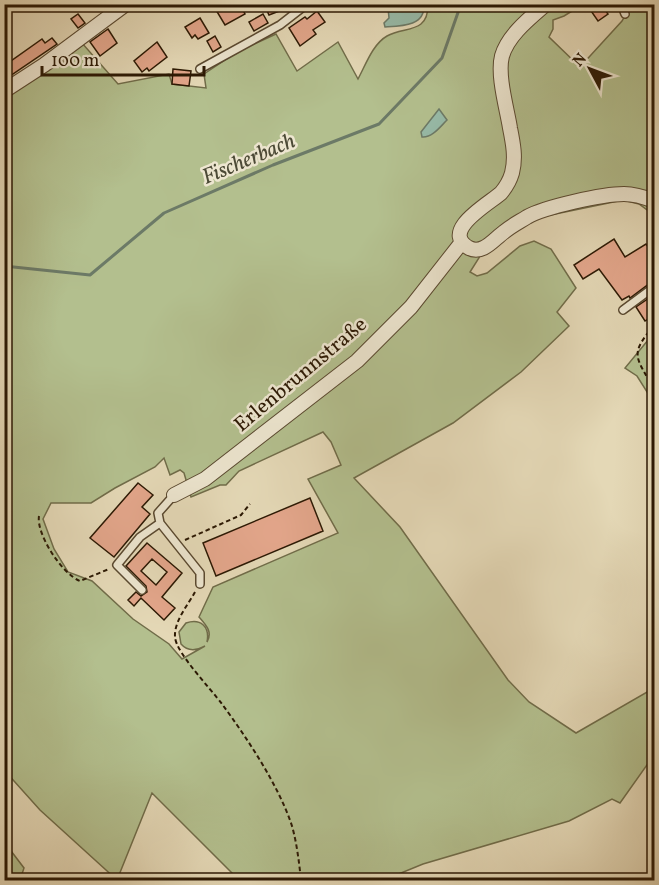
<svg xmlns="http://www.w3.org/2000/svg" width="659" height="885" font-family="Vollkorn,serif">
  <style>
    .green { fill: #b3bf8e; stroke: #706c49; stroke-width: 1.5; fill-rule: evenodd }
    .water { fill: #97bba9; stroke: #6c7a67; stroke-width: 1.5 }
    .lines { fill: none; stroke-linecap: round; stroke-linejoin: round }
    .stream { stroke: #6c7a67; stroke-width: 3 }
    .building { fill: #e3a68b; stroke: #2c1904; stroke-width: 1.5; fill-rule: evenodd }
    .lane-casing { stroke: #5a4930; stroke-width: 10 }
    .street-casing { stroke: #5a4930; stroke-width: 16 }
    .path { stroke: #2c1904; stroke-width: 2; stroke-dasharray: 4.5 3; stroke-linecap: butt }
    .lane { stroke: #ede6d0; stroke-width: 7 }
    .street { stroke: #ede6d0; stroke-width: 14 }
    .labels { text-anchor: middle; dominant-baseline: central; stroke-width: 5; stroke-linejoin: round; paint-order: stroke }
    .street-label { font-size: 21px; fill: #2c1904; stroke: #ede6d0 }
    .water-label { font-size: 22px; font-style: italic; fill: #4c4a36; stroke: #ede6d0 }
  </style>
  <rect width="100%" height="100%" fill="#e4d8b6"/>
  <filter id="stains"><feTurbulence type="fractalNoise" baseFrequency=".00333" numOctaves="4"/><feColorMatrix values="0 0 0 0 .2 0 0 0 0 .09 0 0 0 0 .02 0 0 0 .5 -.17"/></filter>
  <radialGradient id="worn" r=".72"><stop offset=".6" stop-color="#630" stop-opacity="0"/><stop offset="1" stop-color="#630" stop-opacity=".3"/></radialGradient>
  <!-- green -->
  <path class="green" d="M428,5H541L547,9L568,5H582L564,16L553,20V29L549,37L580,67L622,21L631,5H654V215L639,204L623,200L536,218L482,253L470,272L477,276L487,273L520,246L534,241L551,249L576,288L557,312L569,326L521,372L453,423L354,478L400,527L508,680L529,702L576,733L654,688V755L620,803L612,799L569,821L423,864L384,880H239L152,793L117,880L40,810L5,771V98L44,72L64,62L82,43L118,84L169,74L172,84L206,88L204,74L237,52L276,34L297,71L338,42L358,79C366,64 373,44 387,36C405,26 428,34 428,5ZM323,432L331,442L341,465L308,479L338,533L213,587L199,617C206,625 213,632 207,642C210,627 201,618 186,623L179,632L181,644C188,652 196,651 205,646L182,659L169,644L133,619L92,581L68,572L54,549L43,519L51,503H91L115,488L155,467L164,458L170,475L180,470L184,473L191,497L220,485H226L239,471Z
    M653,334H654V403L637,376L625,368Z
    M5,843L24,868L20,880H5Z"/>
  <!-- water -->
  <path class="water" d="M392,5H424C425,26 402,26 385,27L384,23L389,18L388,8Z
    M439,109L447,120C440,127 432,138 422,137L421,132Z"/>
  <g class="lines">
    <!-- stream -->
    <path class="stream" d="M4,266L90,275L164,213L273,165L379,124L442,58L461,4"/>
  </g>
  <!-- building -->
  <path class="building" d="M226,4H240L245,14L225,25L216,10Z
    M264,4H295V5L269,15Z
    M595,4H601L608,14L598,21L589,8Z
    M317,11L325,22L313,30L316,34L300,46L289,28L305,17L307,19Z
    M78,14L85,23L78,28L71,19Z
    M263,14L268,23L254,31L249,22Z
    M200,18L209,33L198,39L195,35L192,38L185,27Z
    M108,29L117,43L100,56L90,42Z
    M215,36L221,47L213,52L207,41Z
    M52,38L57,44L4,80V66L42,39L45,43Z
    M157,42L167,57L149,71L147,68L142,72L134,61Z
    M173,69L191,71L189,86L172,84Z
    M614,239L625,257L646,244L654,255V280L630,298L629,296L622,300L599,269L583,279L574,265Z
    M652,296L654,299V315L645,321L636,307Z
    M138,483L153,495L142,507L150,514L114,557L90,538Z
    M310,498L323,531L216,576L203,543Z
    M147,543L182,573L162,597L175,608L164,620L141,598L134,606L128,600L136,592L141,596L147,592L146,586L126,566ZM152,559L167,572L156,585L141,571Z"/>
  <g class="lines">
    <defs>
      <path id="lane" d="M621,4L625,14
        M200,69L280,25L307,4
        M623,310L654,287
        M174,495L158,513L160,523L200,573V584
        M142,590L117,565L140,537L160,523"/>
      <path id="street" d="M546,4C530,18 508,35 502,56C497,75 507,109 510,128C513,143 516,158 512,173C510,180 506,187 501,193C490,203 439,231 469,248C483,255 494,239 504,232C511,226 519,222 527,217C544,207 603,194 624,194C635,194 644,197 654,201
        M4,91L44,65L126,4
        M174,495L205,479L357,361L411,307L462,242"/>
    </defs>
    <!-- lane casing -->
    <use href="#lane" class="lane-casing"/>
    <!-- street casing -->
    <use href="#street" class="street-casing"/>
    <!-- path -->
    <path class="path" d="M654,326C627,356 638,358 654,390
      M39,516C36,534 62,574 80,581L109,569
      M185,540L241,515L250,504
      M195,592C188,605 174,621 175,637C176,653 211,689 222,704C247,738 279,786 292,826C297,844 299,862 301,880"/>
    <!-- lane -->
    <use href="#lane" class="lane"/>
    <!-- street -->
    <use href="#street" class="street"/>
  </g>
  <g class="labels">
    <!-- street labels -->
    <g class="street-label">
      <text transform="translate(301 375) rotate(-40)">Erlenbrunnstraße</text>
    </g>
    <!-- water labels -->
    <g class="water-label">
      <text transform="translate(249 160) rotate(-23)">Fischerbach</text>
    </g>
  </g>
  <!-- margin -->
  <rect width="659" height="885" fill="none" stroke="#e4d8b6" stroke-width="24"/>
  <rect x="6" y="6" width="647" height="873" fill="none" stroke="#2c1904" stroke-width="3"/>
  <rect x="12" y="12" width="635" height="861" fill="none" stroke="#2c1904" stroke-width="1.5"/>
  <!-- north arrow -->
  <g transform="translate(590 69) rotate(311)" stroke="#ede6d0" stroke-width="4.5" paint-order="stroke">
  <path d="M0-4.5L10 22L0 15L-10 22Z" fill="#2c1904"/>
  <text y="-9" font-size="16" font-weight="bold" text-anchor="middle" fill="#2c1904">N</text>
  </g>
  <!-- scale -->
  <path d="M42 66v9h162v-9" fill="none" stroke="#2c1904" stroke-width="3"/>
  <text x="51" y="66" font-size="18" fill="#2c1904" stroke="#ede6d0" stroke-width="4.5" paint-order="stroke">100 m</text>
  <rect width="100%" height="100%" filter="url(#stains)"/>
  <rect width="100%" height="100%" fill="url(#worn)"/>
</svg>
